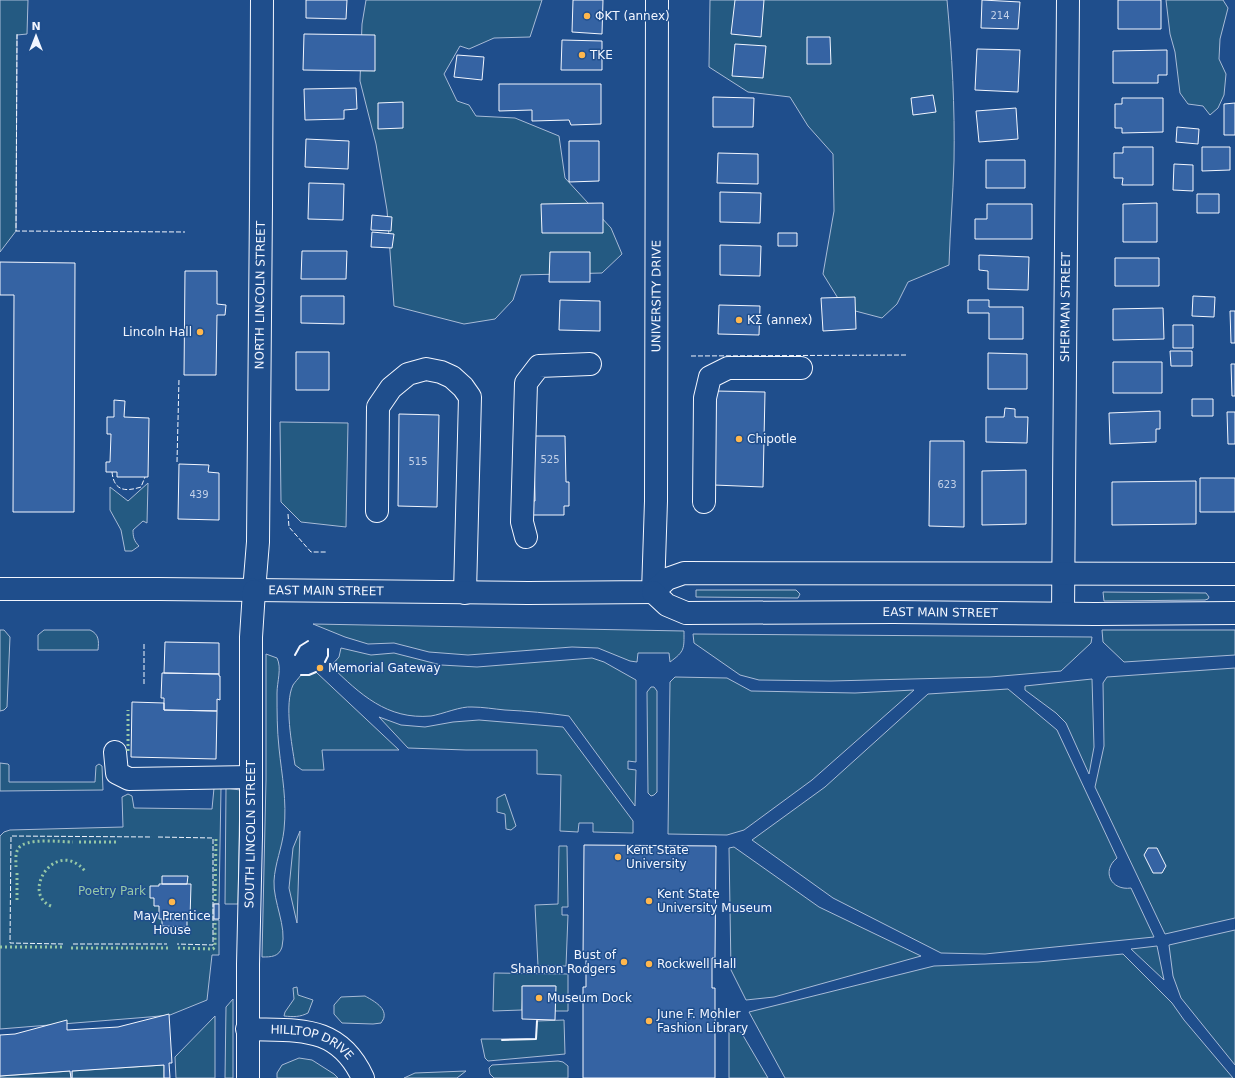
<svg xmlns="http://www.w3.org/2000/svg" width="1235" height="1078" font-family="'DejaVu Sans',sans-serif">
  <style>
    .green { fill: #245a82; stroke: #a8bbd7 }
    .building { fill: #3563a3; stroke: #f2f6ff }
    .lines { fill: none; stroke-linecap: round; stroke-linejoin: round }
    .minor-casing { stroke: #f2f6ff; stroke-width: 24 }
    .major-casing { stroke: #f2f6ff; stroke-width: 24 }
    .minor { stroke: #1f4e8c; stroke-width: 22 }
    .major { stroke: #1f4e8c; stroke-width: 22 }
    .hedge { stroke: #97c8a6; stroke-width: 3; stroke-dasharray: 2 3; stroke-linecap: butt }
    .fence { stroke: #f2f6ff; stroke-width: 1; stroke-dasharray: 5 2; stroke-linecap: butt }
    .wall { stroke: #f2f6ff; stroke-width: 2 }
    .poi-dot { fill: #ffb74d; stroke: #1f4e8c; stroke-width: 1.5 }
    .labels { text-anchor: middle; dominant-baseline: central; stroke-width: 3; stroke-linejoin: round; paint-order: stroke }
    .number-label { font-size: 10px; fill: #c3d1e8 }
    .poi-label { font-size: 12px; fill: #f2f6ff; stroke: #1f4e8c; text-anchor: start }
    .street-label { font-size: 12px; fill: #f2f6ff; stroke: #1f4e8c }
    .park-label { font-size: 12px; fill: #97c8a6; stroke: #1f4e8c }
  </style>
  <rect width="100%" height="100%" fill="#1f4e8c"/>
  <!-- green -->
  <path class="green" d="M0,0H28L27,34L17,35L16,231L0,252Z
    M366,0H542L530,37L494,38L469,49L460,46L444,74L457,101L469,105L476,116L515,118L559,136L565,178L611,228L622,254L602,273L521,275L513,300L495,319L464,324L394,306L387,210L376,144L360,81L362,24Z
    M710,0H947C952,54 955,107 954,161C953,196 950,230 949,265L908,282L897,304L882,318L844,308L823,274L834,211L833,154L808,126L790,97L748,92L709,67Z
    M1166,0H1223L1228,8L1220,39L1219,59L1226,74L1224,95L1218,108L1210,115L1203,106L1188,104L1180,93L1175,52L1170,34Z
    M280,422L348,423L346,527L301,522L281,502Z
    M148,483L147,523L143,521L133,530C133,537 134,541 139,546L132,551H125L121,530L110,510V487L128,501Z
    M696,590H796L800,594L798,598L696,597Z
    M1103,592L1206,593L1209,597L1208,599L1205,600L1104,601Z
    M313,624L684,631C684,649 685,651 670,662L669,653H638L637,662L630,661L598,648L572,647L468,655L429,652L394,643L368,644L345,637Z
    M0,630H4L10,637L7,707L4,710L0,711Z
    M44,630H90C99,634 99,641 98,650H38V635Z
    M1102,630H1235V655L1124,662L1103,642Z
    M693,634L1092,637L1091,643L1061,671L990,677L831,681L759,680L740,675L694,643Z
    M341,648L371,655L394,653L441,665L477,667L592,658L604,662L636,680V762L628,761V769L636,770L635,806L569,716C548,713 527,711 505,710C494,709 483,707 472,707C461,706 443,714 431,716C387,720 360,694 331,666L339,657Z
    M266,654L277,658C282,668 277,682 277,693C277,712 277,730 279,748C282,777 287,800 284,830C282,848 275,863 274,881C273,902 287,926 282,947C279,957 271,957 262,957L266,780Z
    M1235,668V918L1165,934L1095,787L1104,746L1103,683L1107,677Z
    M316,672L399,750H322L324,770H302L295,765C292,745 284,704 293,685C295,682 298,679 301,675H309Z
    M675,677L727,678L751,691L855,693L914,690L812,780L744,830L727,835L668,834L670,682Z
    M1092,679L1094,747L1089,774L1066,723L1056,713L1025,690V686Z
    M651,687H654L657,691V792L654,795L651,796L648,793L647,692Z
    M1008,689L1057,730L1117,858C1101,871 1111,891 1131,888L1154,937L985,954L941,953L833,898L752,840L825,787L928,694Z
    M379,717L401,725L425,727L453,722L479,720L563,727L633,821V833L593,832V823H579L578,832L560,831L561,775L537,774V750H466L408,748Z
    M0,763L8,764L9,765V782H95L96,766L99,764L102,766L103,790L0,791Z
    M214,788H221L219,904H213V920H219V955H212L207,1000L170,1015L149,1017L0,1029V836L4,832L10,830L123,827L122,797L128,794L132,796L134,808L212,809Z
    M226,788L240,790L238,904H225Z
    M505,794L516,826L511,830L506,829L505,814L497,812V798Z
    M300,831L297,923L289,888L293,848Z
    M559,846H567L568,907H562V915H568L566,966H538L535,905L558,904Z
    M734,847L819,907L921,956L774,997L746,1000L731,970L729,848Z
    M1235,930V1065L1181,998L1173,976L1169,945Z
    M1157,946L1164,980L1131,949Z
    M1123,954L1172,1003L1184,1020L1233,1078H785L749,1012L934,966L1038,962Z
    M494,973L568,974V1011H555V986H523L522,1010L493,1011Z
    M297,987L298,995L313,1000L308,1013C300,1017 294,1017 284,1016L285,1012L294,999L293,988Z
    M365,996C372,1000 386,1007 384,1017C384,1019 382,1021 381,1023L373,1024L342,1023L334,1014V1005L341,997Z
    M233,999V1078H225L226,1007Z
    M215,1016V1078H176L175,1057Z
    M564,1020L565,1054L488,1061L485,1058L481,1039H536L537,1021Z
    M729,1032H741L768,1078H729Z
    M299,1058L312,1060L334,1074L338,1078H277V1073L282,1065Z
    M558,1061L563,1062L568,1066V1078H494L490,1074L489,1068L492,1065Z
    M164,1065V1078H72V1071Z
    M70,1071L71,1078H0V1076Z
    M466,1071L457,1078H404L415,1073Z"/>
  <!-- building -->
  <path class="building" d="M306,0H347L346,19L306,18Z
    M573,0H603L602,34L572,32Z
    M735,0H764L761,37L731,34Z
    M982,0L1020,2L1018,29L981,28Z
    M1118,0H1161V29H1118Z
    M304,34L375,35V71L303,70Z
    M807,37H830L831,64H807Z
    M562,40L602,41V70H561Z
    M735,44L766,46L763,78L732,76Z
    M977,49L1020,50L1018,92L975,90Z
    M1167,50V75H1158V83H1113V51Z
    M457,55L484,57L482,80L454,77Z
    M499,84H601V124L571,125L569,120L532,121V110L499,111Z
    M356,88L357,109L344,110V119L305,120L304,89Z
    M933,95L936,112L913,115L911,98Z
    M713,97L754,98L753,127H713Z
    M1122,98H1163V132L1122,133V128H1115V104H1122Z
    M403,102V128L378,129V103Z
    M1235,103V135H1224V104Z
    M1016,108L1018,139L979,142L976,111Z
    M1177,127L1199,129L1198,144L1176,142Z
    M306,139L349,141L348,169L305,167Z
    M569,141H599V181L569,182Z
    M1123,147H1153V185H1122L1123,178H1114V153H1123Z
    M1202,147H1230V170L1202,171Z
    M718,153L758,154V184L717,183Z
    M986,160H1025V188H986Z
    M1174,164L1193,165V191L1173,190Z
    M309,183L344,184L343,220L308,219Z
    M720,192L761,193L760,223L720,222Z
    M1197,194H1219V213H1197Z
    M603,203V233H542L541,204Z
    M1157,203V242H1123V204Z
    M987,204H1032V239H975V219H987Z
    M372,215L392,217L391,231L371,230Z
    M372,232L394,234L392,248L371,247Z
    M778,233H797V246H778Z
    M720,245L761,246L760,276L720,275Z
    M302,251H347L346,279H301Z
    M550,252H590V282H549Z
    M979,255L1029,257L1028,290L988,289V271L979,270Z
    M1115,258H1159V286H1115Z
    M0,262L75,263L74,512H13L14,295H0Z
    M185,271H217V304L226,305L225,315H217L216,375H184Z
    M301,296H344V324L301,323Z
    M1193,296L1215,297L1214,317L1192,316Z
    M855,297L856,329L823,331L821,298Z
    M560,300L600,301V331L559,330Z
    M968,300H989V307H1023V339H989V313H968Z
    M719,305L760,306L759,335L718,334Z
    M1163,308L1164,339L1113,340V309Z
    M1230,311H1235V343H1231Z
    M1173,325H1193V348H1173Z
    M1170,351H1192V366H1171Z
    M296,352H329V390H296Z
    M988,353L1027,354V389H988Z
    M1113,362H1162V393H1113Z
    M1231,364H1235V396H1232Z
    M716,391L765,392L763,487L714,485Z
    M1192,399H1213V416H1192Z
    M114,400L125,401L124,417L149,418L148,477H117V472H106V462H110L111,434H107V417H114Z
    M1005,408L1015,409V417H1028L1027,443L986,442V417H1004Z
    M1160,411V429H1156V442L1110,444L1109,413Z
    M1227,412H1235V444H1228Z
    M399,414L439,415L437,507L398,506Z
    M534,436H565L566,482H569V506H564V515H529V501H535Z
    M930,441H964V527L929,526Z
    M179,464L209,465L208,472L219,473V520L178,519Z
    M1026,470V524L982,525V471Z
    M1200,478H1235V512H1200Z
    M1196,481V524L1112,525V482Z
    M165,642L219,643V674L164,673Z
    M162,673L219,674V676H220V700L217,699V711L164,710V698H161Z
    M132,702L164,703V710L217,711L216,759L131,757Z
    M584,845L716,846L715,958H712V988H715V1078H583V987H586V957H583Z
    M1148,848H1157L1166,866L1162,873H1153L1144,855Z
    M162,876H188L187,884H162Z
    M159,884H191L190,919H159V906H154V898H150V886H159Z
    M214,904H219V919H214Z
    M162,919H187V927L162,926Z
    M522,986H556L555,1020L522,1019Z
    M169,1014L172,1063H169L170,1078H164V1065L72,1071V1078H71L70,1071L0,1076V1035L15,1034L67,1020V1030L118,1027Z"/>
  <g class="lines">
    <defs>
      <g id="minor">
        <path d="M704,502L705,398L710,377L728,368H801"/>
        <path d="M377,511L378,407L391,388L408,374L426,369L441,372L452,377L463,387L470,397L465,593"/>
        <path d="M526,537L522,522L526,383L539,366L590,364"/>
        <path id="s1" d="M254,591L258,542L261,206L262,0"/>
        <path id="s2" d="M653,592L656,501L657,0"/>
        <path id="s3" d="M1063,613L1068,0"/>
        <path d="M115,752L117,773L129,779L251,777"/>
        <path id="s4" d="M247,1029C298,1031 338,1024 363,1078"/>
      </g>
      <g id="major">
        <path id="s5" d="M0,589H159L528,593L653,592L667,579L684,573L1235,574"/>
        <path id="s6" d="M653,592L667,605L686,613L893,612L1095,614L1235,613"/>
        <path id="s7" d="M248,1078V964L251,836V637L254,591"/>
      </g>
    </defs>
    <!-- minor casing -->
    <use href="#minor" class="minor-casing"/>
    <!-- major casing -->
    <use href="#major" class="major-casing"/>
    <!-- minor -->
    <use href="#minor" class="minor"/>
    <!-- major -->
    <use href="#major" class="major"/>
    <!-- hedge -->
    <path class="hedge" d="M128,751V710
      M79,842H118
      M16,867C16,862 15,854 18,849C25,837 61,842 73,842
      M17,873V903
      M215,901L216,837
      M51,906C20,893 56,837 85,871
      M0,947H64
      M71,948H168
      M178,948L213,949L215,947V923"/>
    <!-- fence -->
    <path class="fence" d="M17,34L16,231L185,232
      M691,356L908,355
      M177,462L179,379
      M112,472C114,491 125,492 141,487L145,477
      M288,514L289,527L311,552H327
      M144,684V644
      M158,837L213,838V945L177,944
      M63,944L10,943L11,836L152,837
      M73,944H167"/>
    <!-- wall -->
    <path class="wall" d="M295,655L300,646L308,641
      M325,662L328,656V649
      M301,675H309L316,672
      M502,1040L536,1039L537,1021"/>
  </g>
  <!-- markers -->
  <g class="poi-dot">
    <circle cx="587" cy="16" r="4"/>
    <circle cx="582" cy="55" r="4"/>
    <circle cx="739" cy="320" r="4"/>
    <circle cx="200" cy="332" r="4"/>
    <circle cx="739" cy="439" r="4"/>
    <circle cx="320" cy="668" r="4"/>
    <circle cx="618" cy="857" r="4"/>
    <circle cx="649" cy="901" r="4"/>
    <circle cx="172" cy="902" r="4"/>
    <circle cx="624" cy="962" r="4"/>
    <circle cx="649" cy="964" r="4"/>
    <circle cx="539" cy="998" r="4"/>
    <circle cx="649" cy="1021" r="4"/>
  </g>
  <g class="labels">
    <!-- number labels -->
    <g class="number-label">
      <text x="1000" y="15">214</text>
      <text x="550" y="459">525</text>
      <text x="418" y="461">515</text>
      <text x="947" y="484">623</text>
      <text x="199" y="494">439</text>
    </g>
    <!-- poi labels -->
    <g class="poi-label">
      <text x="595" y="16">ΦΚΤ (annex)</text>
      <text x="590" y="55">TKE</text>
      <text x="747" y="320">ΚΣ (annex)</text>
      <text x="192" y="332" text-anchor="end">Lincoln Hall</text>
      <text x="747" y="439">Chipotle</text>
      <text x="328" y="668">Memorial Gateway</text>
      <text x="626" y="850">Kent State<tspan x="626" dy="14">University</tspan></text>
      <text x="657" y="894">Kent State<tspan x="657" dy="14">University Museum</tspan></text>
      <text x="172" y="916" text-anchor="middle">May Prentice<tspan x="172" dy="14">House</tspan></text>
      <text x="616" y="955" text-anchor="end">Bust of<tspan x="616" dy="14">Shannon Rodgers</tspan></text>
      <text x="657" y="964">Rockwell Hall</text>
      <text x="547" y="998">Museum Dock</text>
      <text x="657" y="1014">June F. Mohler<tspan x="657" dy="14">Fashion Library</tspan></text>
    </g>
    <!-- street labels -->
    <g class="street-label">
      <text stroke="none"><textPath href="#s1" startOffset="296">NORTH LINCOLN STREET</textPath></text>
      <text stroke="none"><textPath href="#s2" startOffset="296">UNIVERSITY DRIVE</textPath></text>
      <text stroke="none"><textPath href="#s3" startOffset="306">SHERMAN STREET</textPath></text>
      <text stroke="none"><textPath href="#s5" startOffset="326">EAST MAIN STREET</textPath></text>
      <text stroke="none"><textPath href="#s6" startOffset="294">EAST MAIN STREET</textPath></text>
      <text stroke="none"><textPath href="#s7" startOffset="244">SOUTH LINCOLN STREET</textPath></text>
      <text stroke="none"><textPath href="#s4" startOffset="68">HILLTOP DRIVE</textPath></text>
    </g>
    <!-- park labels -->
    <g class="park-label">
      <text x="112" y="891">Poetry Park</text>
    </g>
  </g>
  <!-- north arrow -->
  <g transform="translate(36 36)" stroke="#1f4e8c" stroke-width="3" paint-order="stroke">
  <path d="M0-3L7 15L0 10L-7 15Z" fill="#f2f6ff"/>
  <text y="-6" font-size="11" font-weight="bold" text-anchor="middle" fill="#f2f6ff">N</text>
  </g>
</svg>
